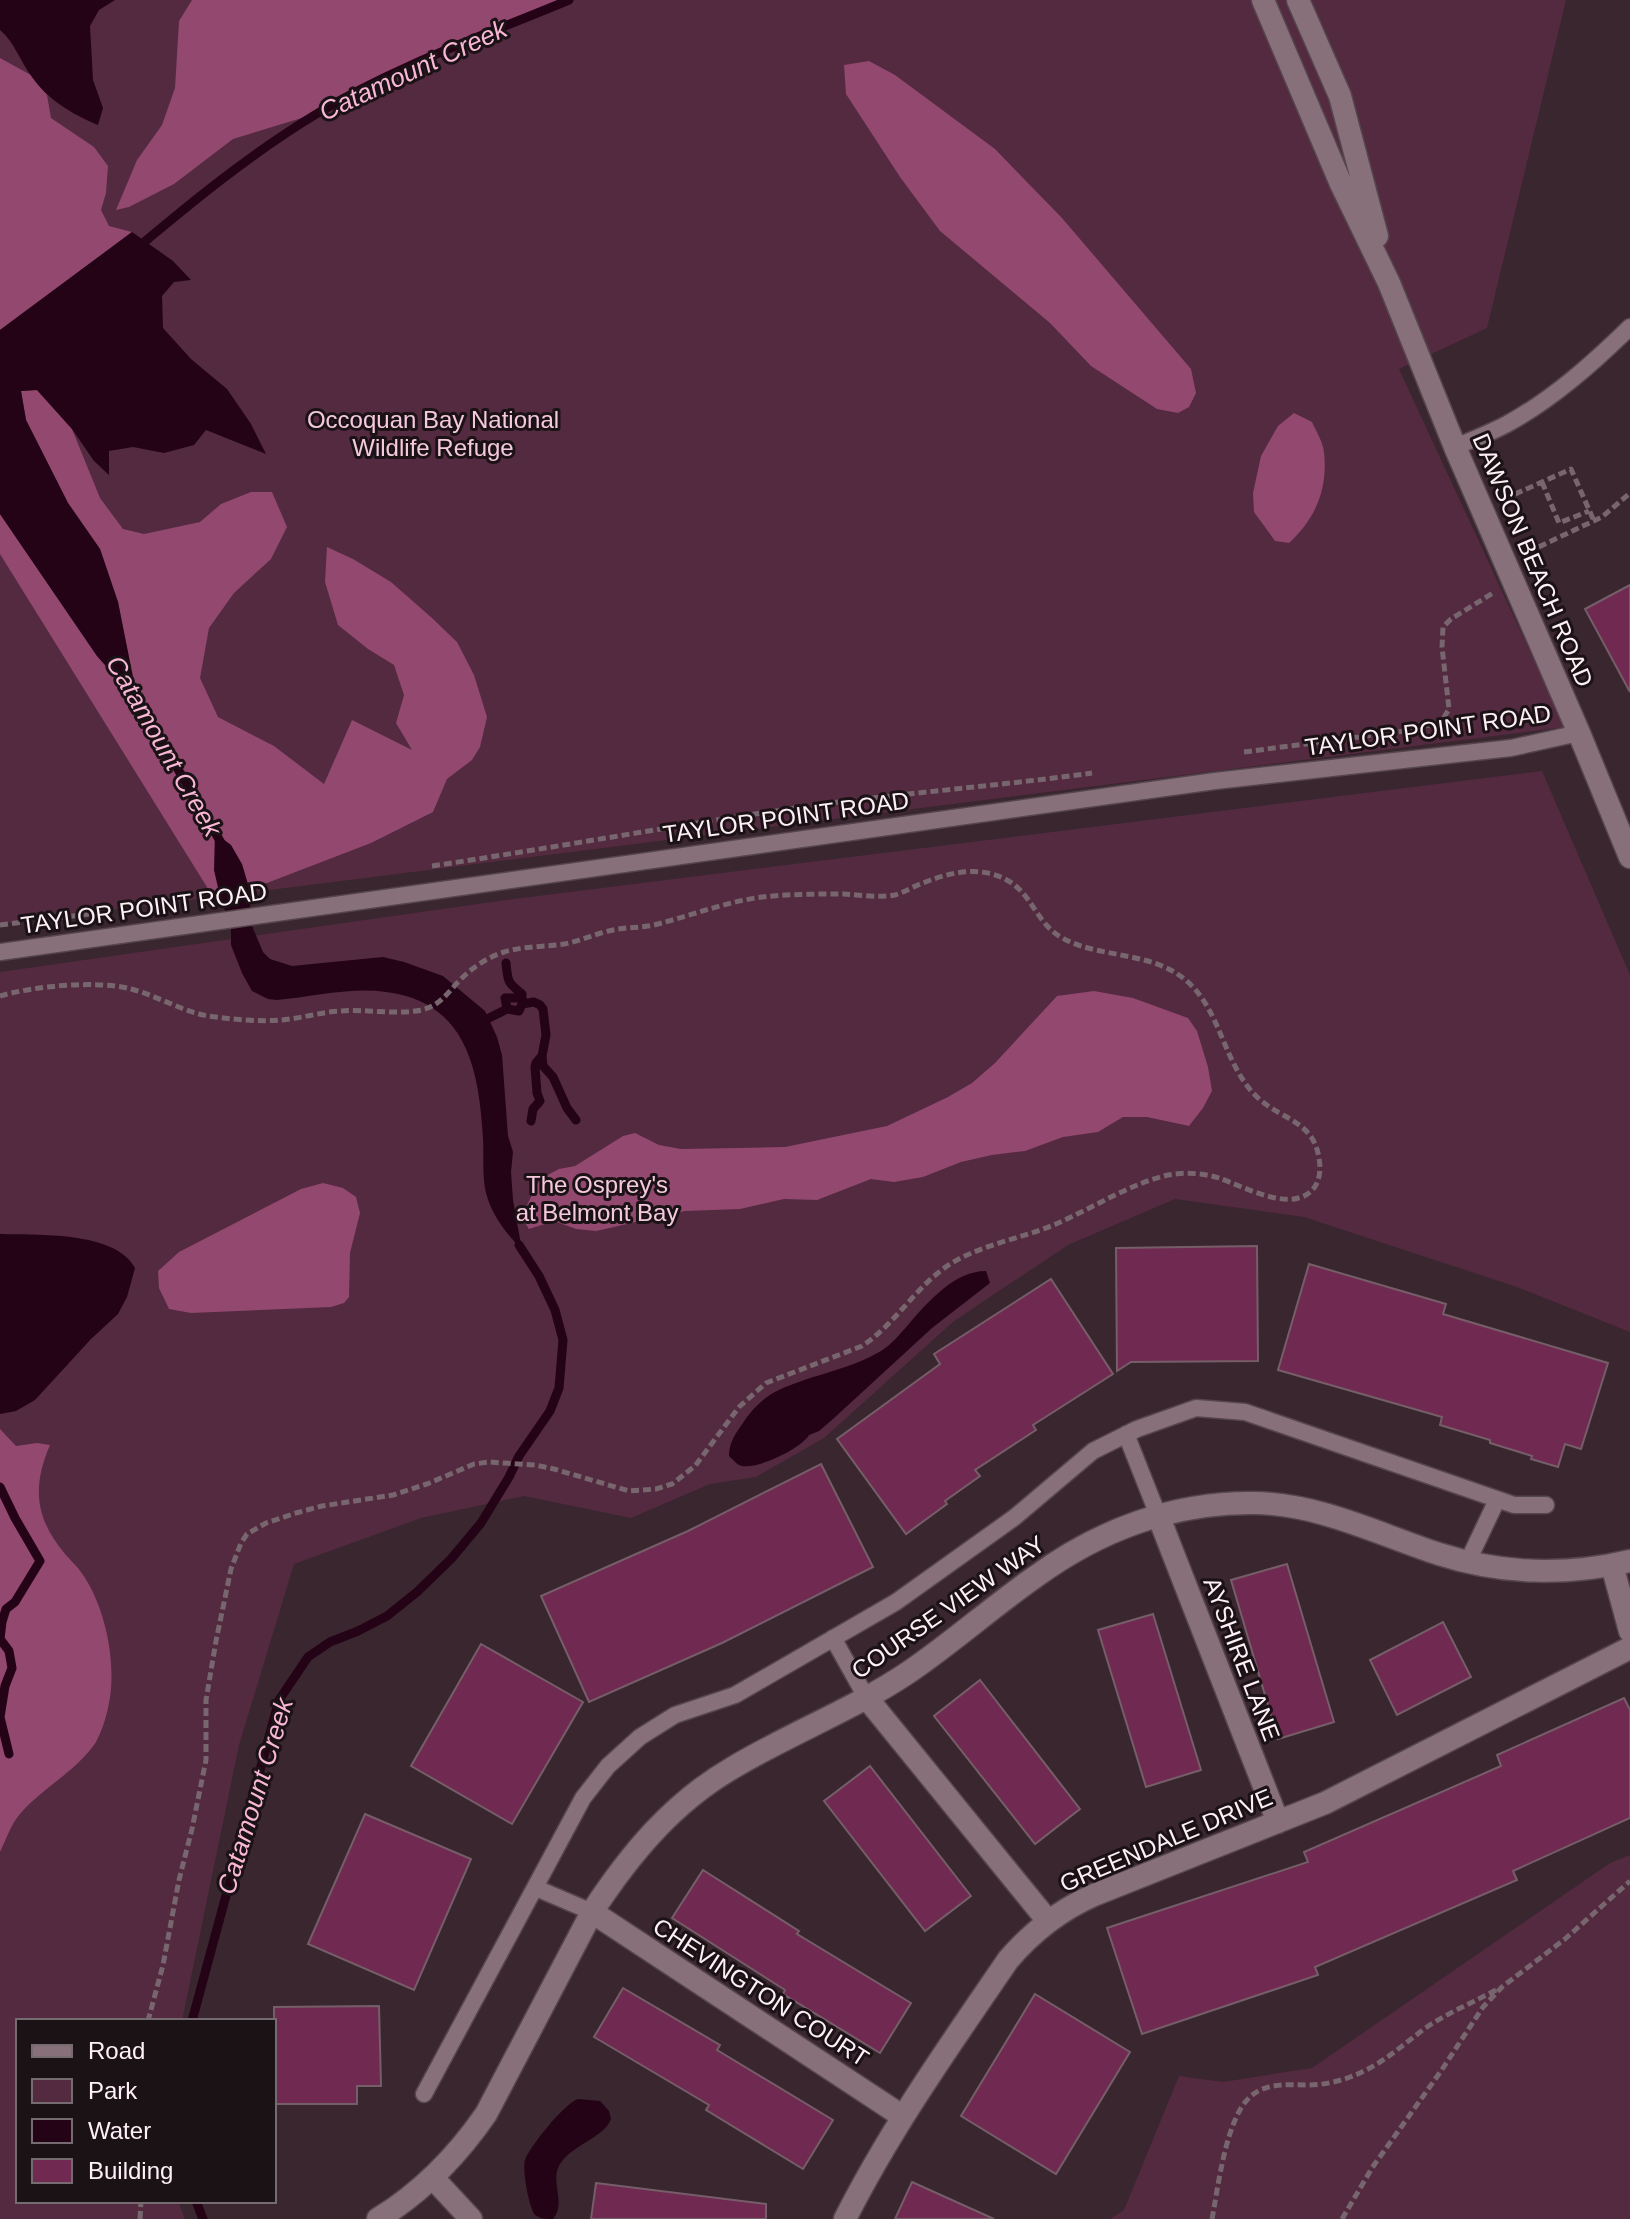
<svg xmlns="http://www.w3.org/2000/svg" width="1630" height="2219" font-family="Helvetica,sans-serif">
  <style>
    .green { fill: #532a3f }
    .forest { fill: #92486f }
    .water { fill: #250316 }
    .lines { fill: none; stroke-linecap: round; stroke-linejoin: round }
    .stream { stroke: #250316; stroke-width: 9 }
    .building { fill: #702a51; stroke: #755e68; stroke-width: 2 }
    .service-casing { stroke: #55454d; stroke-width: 19 }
    .minor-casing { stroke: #55454d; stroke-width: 25 }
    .tertiary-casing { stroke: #55454d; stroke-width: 25 }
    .path { stroke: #78666e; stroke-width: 5; stroke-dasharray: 8 4; stroke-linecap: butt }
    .service { stroke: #88707b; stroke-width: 16 }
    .minor { stroke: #88707b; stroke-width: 22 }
    .tertiary { stroke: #88707b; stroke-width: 22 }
    .labels { text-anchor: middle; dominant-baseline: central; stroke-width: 6; stroke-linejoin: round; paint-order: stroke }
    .park-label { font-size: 24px; fill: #f5c9dd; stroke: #1b1216 }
    .street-label { font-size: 24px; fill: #fef0f6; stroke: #1b1216 }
    .water-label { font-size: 26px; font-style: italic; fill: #f8b7d5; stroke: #1b1216 }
  </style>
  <rect width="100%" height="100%" fill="#3a262f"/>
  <!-- green -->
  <path class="green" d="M0,0H1566L1487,328L1399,369L1565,727L0,924Z
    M1542,771L1630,975V1332L1517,1287L1304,1217L1175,1199L1068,1245L954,1321L824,1438L756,1477L710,1484L631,1518L524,1496L421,1518L294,1564L239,1745L182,2021H18V2201H178L185,2219H0V972L506,900Z
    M1630,1855V2219H1110L1124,2210L1179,2076L1223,2082L1312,2068L1610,1863Z"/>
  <!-- forest -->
  <path class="forest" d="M192,0H569L413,64L318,113L233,139L174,184L129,207L116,210L137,160L162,125L175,88L179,21Z
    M0,58L31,75L47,95L51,118L94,147L108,166L106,193L101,210L109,226L132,232L0,330Z
    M869,61L895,75L995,149L1062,218L1191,369L1196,393L1189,407L1178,413L1157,409L1091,366L1050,323L940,231L900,177L846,94L844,65Z
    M37,390L72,429L100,498L123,529L144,534L200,522L221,504L251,492H272L287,527L271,559L234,593L209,628L200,678L218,717L274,746L324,784L352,720L412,750L396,723L404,695L394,665L368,649L338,625L325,582L327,547L353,559L391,582L432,618L457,642L474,675L487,717L480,747L472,760L447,779L433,812L371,843L267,883L210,892L0,554V514L97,656L137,701L118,602L100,549L68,503L26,420L21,391Z
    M1294,413L1312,422C1316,431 1323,442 1324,452C1328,489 1316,518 1289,543L1275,541L1254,512L1253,493L1261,456L1278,426Z
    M1094,991L1133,998L1188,1018L1197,1031L1208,1067L1212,1091L1203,1108L1189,1126L1147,1117H1123L1098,1132L1063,1137L1025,1151L992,1155L961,1162L923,1177L894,1182L871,1179L817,1200L784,1199L740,1209L685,1211L596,1231L576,1229L554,1221L529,1229L521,1217L540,1179L559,1169L575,1166L623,1136L635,1133L659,1145L681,1149L785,1147L887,1126L948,1097L972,1083L995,1063L1057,996Z
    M323,1183L343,1188L356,1197L360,1213L350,1253L349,1297L344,1303L331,1307L191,1313L169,1309L159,1288L158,1271L179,1252L301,1189Z
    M0,1429L16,1446L37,1443L50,1445C32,1487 35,1518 65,1554C70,1560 76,1565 81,1572C106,1606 118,1667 108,1708C106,1718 101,1733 96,1742C77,1771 42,1788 20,1814C11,1824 6,1840 0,1852Z"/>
  <!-- water -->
  <path class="water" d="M0,0H115L99,10L90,26L93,80L103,108L98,125C72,114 48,100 32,77C20,61 15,43 0,30Z
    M132,232L173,261L191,280L174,282L162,296L163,328L191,359L227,389L251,424L266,454L206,430L194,445L164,453L133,447L109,451V475L94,461L72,429L37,390L21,391L26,420L68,503L100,549L118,602L138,702L97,656L0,514V330Z
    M215,833L231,845L242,864L248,884L252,926L263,952L270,959L292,966L383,957L404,962L443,976L485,1011L497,1037L502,1055L508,1136L513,1152L511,1172L513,1200L520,1239L525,1254C509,1236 492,1217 486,1193C482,1176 484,1156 483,1138C479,1070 467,1002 386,992C350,987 313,997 277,1000L268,999L252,991L242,973L231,945V929L219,892L214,870Z
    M0,1234C36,1235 116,1231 135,1268L127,1297L118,1314L91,1339L35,1400L16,1411L0,1414Z
    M986,1271L990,1283L932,1328L833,1419L819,1431L809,1435C802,1448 754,1472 739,1465C738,1465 730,1457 729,1456C729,1443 735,1434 743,1423C750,1412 761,1400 773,1393C807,1375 848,1371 881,1351C892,1344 899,1335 908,1325C927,1303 954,1271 986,1271Z
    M578,2099L600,2101L609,2111L611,2119C604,2138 573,2144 560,2164C549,2182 567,2202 553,2219C547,2219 540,2219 535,2215C529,2207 522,2170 525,2160C530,2146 564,2104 578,2099Z"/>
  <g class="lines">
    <!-- stream -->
    <path class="stream" d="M136,249C193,201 253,152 318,113C396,66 485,35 569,0
      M132,691L220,841
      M506,963C508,982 507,982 522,994V1004
      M507,1009L505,998H516L522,994
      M479,1023L507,1009L519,1011L522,1004L534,1002L540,1005L543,1009L546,1035L542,1056L543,1066L553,1077L567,1108L576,1120
      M531,1121L533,1109L540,1101L537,1093L535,1067L536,1063L542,1056
      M0,1487L15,1518L40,1561L15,1602L6,1609L2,1622L0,1639L9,1651L12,1668L5,1686L0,1717L9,1754
      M192,2021L279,1700L308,1657L330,1642L358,1631L387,1616L417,1592L451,1559L481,1523L509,1477L519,1456L550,1411L559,1388L563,1340L555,1310L539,1276L519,1245
      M196,2201L203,2219"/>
  </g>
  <!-- building -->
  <path class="building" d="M1630,585V692L1585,609Z
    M1257,1246L1258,1361L1131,1362L1117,1371L1116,1248Z
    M1309,1264L1446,1304L1443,1314L1608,1363L1581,1449L1565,1444L1558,1467L1531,1459L1532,1456L1490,1443V1440L1440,1425L1442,1417L1278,1370Z
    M1051,1279L1113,1374L1033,1425L1036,1430L975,1470L980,1476L945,1501L947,1504L906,1534L837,1439L940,1364L934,1354Z
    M821,1464L873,1567L722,1643L589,1702L541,1596L688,1531Z
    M1287,1564L1334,1722L1278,1739L1231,1580Z
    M1153,1614L1201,1770L1146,1787L1098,1630Z
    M1443,1622L1471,1677L1397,1715L1370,1660Z
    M481,1644L583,1702L512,1824L411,1766Z
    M980,1680L1080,1809L1035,1844L934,1716Z
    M1624,1698L1630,1710V1818L1513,1871L1517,1880L1315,1967L1318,1975L1142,2034L1107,1928L1308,1862L1304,1852L1501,1766L1497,1755Z
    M870,1766L971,1896L925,1931L824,1801Z
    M365,1814L471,1859L414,1990L308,1944Z
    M703,1870L799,1931L797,1934L911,2003L880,2053L783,1994L785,1990L672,1918Z
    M623,1988L720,2045L717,2050L833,2120L803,2169L706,2110L709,2105L594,2037Z
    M1035,1994L1130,2052L1056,2174L961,2116Z
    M379,2006L381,2086H357V2104H274V2007Z
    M912,2182L994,2219H895Z
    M596,2183L766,2204V2219H591Z"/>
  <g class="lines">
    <defs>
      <path id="service" d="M1455,447C1472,440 1490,433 1507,424C1553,399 1593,363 1630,327
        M0,952L1215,781L1511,748L1579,733
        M1126,1434L1158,1515
        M1468,1561L1497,1500
        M833,1638L866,1697
        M536,1888L592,1912
        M424,2094L583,1798L608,1766L640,1737L675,1715L735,1695L896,1602L1015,1517L1093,1451L1137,1429L1196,1408L1245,1412L1514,1505H1546"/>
      <path id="minor" d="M1263,0L1341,184L1389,283L1455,447L1579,733L1630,857
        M1298,0L1340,96L1377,236
        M1158,1515L1278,1822
        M1612,1565L1630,1631
        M866,1697L1048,1921
        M592,1912L902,2116
        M433,2178L471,2219
        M845,2219C891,2128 950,2045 1008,1960C1032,1932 1060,1910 1094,1895L1325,1803L1630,1648"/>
      <path id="tertiary" d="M378,2219C422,2192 457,2156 486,2114L592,1912C630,1854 673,1802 734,1767C791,1733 854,1709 909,1672C953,1642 992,1607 1035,1577C1099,1530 1174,1502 1254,1503C1320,1504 1378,1534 1439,1554C1501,1574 1567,1576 1630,1561"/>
    </defs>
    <!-- service casing -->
    <use href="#service" class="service-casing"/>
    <!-- minor casing -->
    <use href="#minor" class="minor-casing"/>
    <!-- tertiary casing -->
    <use href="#tertiary" class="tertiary-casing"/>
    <!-- path -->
    <path class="path" d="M1542,482L1559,523L1589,511
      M1504,499L1571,469L1594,521
      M1528,552L1602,517L1630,493
      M1244,752L1404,731L1437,723L1443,719L1449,709L1442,647L1443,627L1451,619L1493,593
      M432,866C558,847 683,824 809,806C903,793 998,786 1092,773
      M0,925L105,912
      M0,996C34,986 97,980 131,989C158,996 181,1011 208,1016C228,1019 260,1022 280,1020C300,1019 320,1012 340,1011C366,1009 397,1015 422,1010C441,1005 448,992 461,979C473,967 488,957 504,952C524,946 544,947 564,944C581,941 597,933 613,930C627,927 640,928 654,925C690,916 725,902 762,897C789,894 817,894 844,894C860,895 879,898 895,895C905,892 914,886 923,883C945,874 969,868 992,874C1034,885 1031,923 1066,940C1105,959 1156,951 1190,984C1222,1015 1224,1065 1257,1097C1281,1120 1313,1120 1319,1158C1321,1168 1320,1180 1314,1188C1293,1215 1243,1186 1219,1178C1203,1173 1185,1172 1168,1175C1129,1184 1093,1208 1056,1224C1021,1239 973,1246 943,1269C913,1291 894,1325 862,1346L766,1383L739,1407L695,1466L672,1484L656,1489L629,1491L554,1469L535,1465L489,1462L474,1464L427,1484L393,1495L322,1506L296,1513L266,1523L247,1534L241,1543L231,1569L216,1641L206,1700V1760L192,1829L179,1880L163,1965L148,2021
      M140,2219L141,2201
      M1212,2219C1218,2188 1226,2118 1250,2097C1266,2082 1288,2085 1308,2085C1322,2085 1337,2082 1350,2077C1381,2066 1402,2045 1427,2027C1449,2012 1474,2002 1498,1989
      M1342,2219L1372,2168L1441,2071L1483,2007L1502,1987L1565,1939L1630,1881"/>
    <!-- service -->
    <use href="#service" class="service"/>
    <!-- minor -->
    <use href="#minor" class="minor"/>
    <!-- tertiary -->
    <use href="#tertiary" class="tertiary"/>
  </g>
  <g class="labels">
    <!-- park labels -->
    <g class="park-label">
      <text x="433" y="419">Occoquan Bay National<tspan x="433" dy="28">Wildlife Refuge</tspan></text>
      <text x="597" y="1184">The Osprey's<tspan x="597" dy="28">at Belmont Bay</tspan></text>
    </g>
    <!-- street labels -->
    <g class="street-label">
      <text transform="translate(1533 560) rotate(67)">DAWSON BEACH ROAD</text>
      <text transform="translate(1428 730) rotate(-8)">TAYLOR POINT ROAD</text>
      <text transform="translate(786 817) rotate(-8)">TAYLOR POINT ROAD</text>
      <text transform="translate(144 908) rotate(-8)">TAYLOR POINT ROAD</text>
      <text transform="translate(948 1607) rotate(-35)">COURSE VIEW WAY</text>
      <text transform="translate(1242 1659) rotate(69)">AYSHIRE LANE</text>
      <text transform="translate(1166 1840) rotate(-23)">GREENDALE DRIVE</text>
      <text transform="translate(761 1992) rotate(33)">CHEVINGTON COURT</text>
    </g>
    <!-- water labels -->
    <g class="water-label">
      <text transform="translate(413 70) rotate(-25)">Catamount Creek</text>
      <text transform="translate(164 746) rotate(60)">Catamount Creek</text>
      <text transform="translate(255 1796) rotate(-73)">Catamount Creek</text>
    </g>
  </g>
  <!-- legend -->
  <rect x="16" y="2019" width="260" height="184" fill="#1b1216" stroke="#766b70" stroke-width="2"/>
  <rect x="32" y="2045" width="40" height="12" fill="#88707b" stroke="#766b70" stroke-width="2"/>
  <text x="88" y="2059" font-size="24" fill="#fef0f6">Road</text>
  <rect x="32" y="2079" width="40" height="24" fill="#532a3f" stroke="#766b70" stroke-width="2"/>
  <text x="88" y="2099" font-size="24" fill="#fef0f6">Park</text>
  <rect x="32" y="2119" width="40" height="24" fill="#250316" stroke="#766b70" stroke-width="2"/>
  <text x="88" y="2139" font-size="24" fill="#fef0f6">Water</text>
  <rect x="32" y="2159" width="40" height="24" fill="#702a51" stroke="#766b70" stroke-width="2"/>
  <text x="88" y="2179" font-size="24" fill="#fef0f6">Building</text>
</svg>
